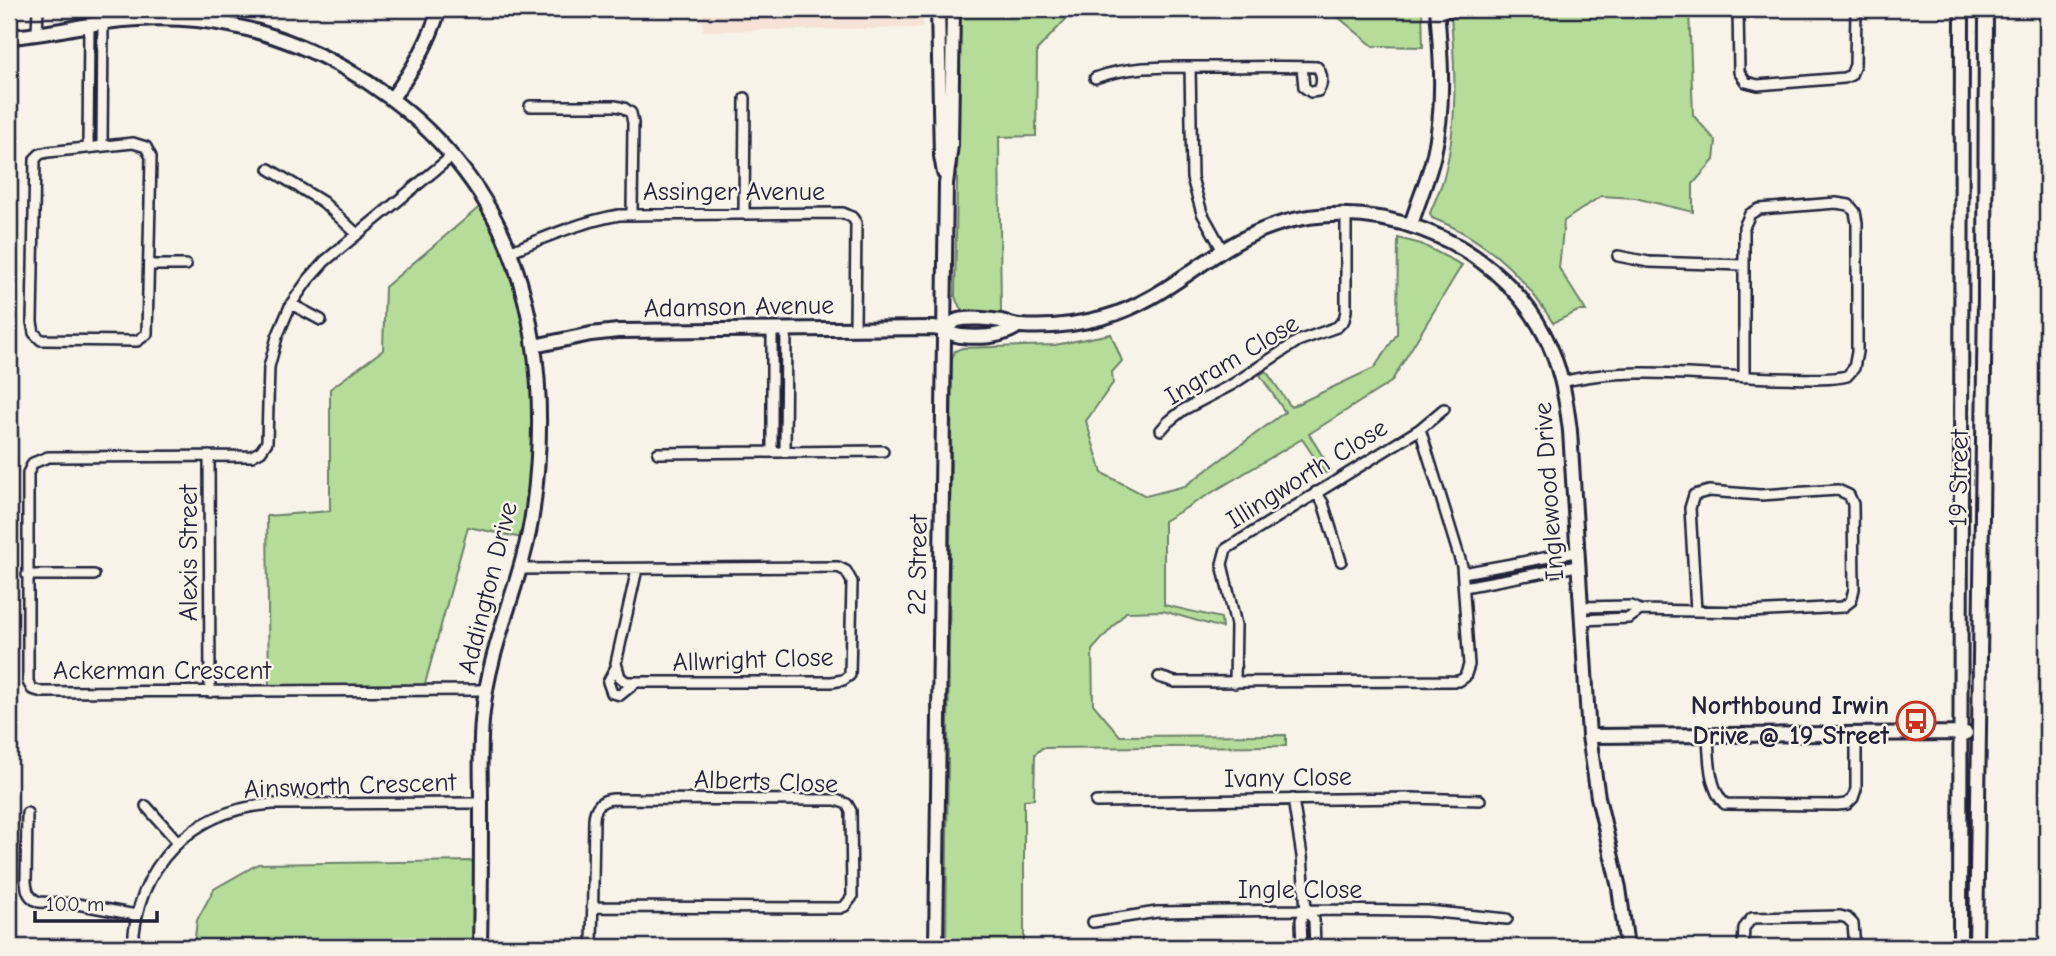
<svg xmlns="http://www.w3.org/2000/svg" width="2056" height="956" font-family="'Comic Neue',sans-serif">
  <style>
    .built { fill: #f6e2d7 }
    .green { fill: #b5dd99; stroke: #6c806a; stroke-width: 2 }
    .lines { fill: none; stroke-linecap: round; stroke-linejoin: round }
    .street-casing { stroke: #22223b; stroke-width: 14 }
    .secondary-casing { stroke: #22223b; stroke-width: 18 }
    .street { stroke: #f7f3e8; stroke-width: 9 }
    .secondary { stroke: #f7f3e8; stroke-width: 12 }
    .labels { text-anchor: middle; dominant-baseline: central; stroke-width: 5; stroke-linejoin: round; paint-order: stroke }
    .street-label { font-size: 26px; fill: #22223b; stroke: #f7f3e8 }
    .poi-label { font-size: 26px; font-weight: bold; fill: #22223b; stroke: #f7f3e8; text-anchor: end }
  </style>
  <rect width="100%" height="100%" fill="#f7f3e8"/>
  <filter id="ink" filterUnits="userSpaceOnUse"><feTurbulence type="fractalNoise" baseFrequency=".0143" numOctaves="2"/><feDisplacementMap in="SourceGraphic" scale="14" xChannelSelector="R" yChannelSelector="G"/><feConvolveMatrix kernelMatrix="1 2 1 2 8 2 1 2 1" color-interpolation-filters="sRGB"/></filter>
  <g filter="url(#ink)">
    <!-- built -->
    <path class="built" d="M703,9H923V28L703,31Z"/>
    <!-- green -->
    <path class="green" d="M960,9H1422L1423,47L1373,46L1332,12L1068,17L1037,50L1036,136L999,137L1001,313C981,314 961,320 955,296Z
      M1546,9H1689L1693,115L1716,141L1714,160L1693,184V212L1635,198L1601,196L1564,221L1559,268L1586,311H1578L1553,323C1524,275 1484,238 1432,218L1430,213C1435,200 1442,187 1445,173C1458,122 1455,68 1451,17Z
      M484,203L513,261L537,377L527,539L468,527L423,691L269,692L267,516L330,511V389L383,350L385,287Z
      M1398,238L1421,244L1462,265L1391,382L1309,434L1331,470L1325,473L1302,439L1164,521V605L1221,618L1222,628L1163,611L1126,612L1092,650L1093,704L1120,736L1286,735V746L1042,748L1035,754L1034,799L1024,800V947H946L952,359L955,351L962,348L1055,345L1111,334L1122,361L1112,372L1113,383L1086,421L1102,473L1146,496L1185,486L1285,412L1260,375L1266,371L1291,407L1374,368L1397,334Z
      M474,861L475,947H194L197,920L214,889L258,864Z"/>
    <g class="lines">
      <defs>
        <path id="street" d="M1738,9L1739,72L1746,82L1758,85L1844,78L1851,75L1855,65L1856,9
          M1437,12L1479,9
          M37,33L38,9
          M1190,67L1192,178L1202,213L1222,249
          M1095,78C1131,65 1170,67 1208,67C1244,67 1280,66 1317,67C1323,73 1323,85 1318,91L1311,92L1304,87L1302,67
          M530,106H616L624,108L631,113L633,123L632,213
          M133,143L146,147L151,157L147,334L137,341L41,340L34,333L32,322L35,159L40,154L48,152Z
          M102,146L103,22
          M88,148L89,25
          M269,169L323,202L357,234
          M744,214L745,98
          M509,252C546,237 580,222 619,215L843,213L852,217L856,223L855,329
          M1618,256L1649,262L1744,265
          M149,265H186
          M291,304L308,280L325,261L451,157
          M321,320L291,304L277,337L269,367L267,442L261,451L252,456L48,457L33,463L28,473V682L32,689L42,692L486,690
          M772,329V451
          M1562,382C1627,365 1709,377 1777,378C1799,378 1825,381 1847,376L1854,368L1857,352V223L1855,212L1849,205L1836,203L1759,209L1750,214L1744,227V377
          M1161,430L1168,422L1183,410L1233,384L1298,341L1337,327L1344,320L1346,311V215
          M785,451L786,329
          M658,453L883,451
          M209,456L210,692
          M1316,492L1323,503L1341,561
          M520,569L838,567L846,571L852,582L850,675L843,680L832,682H626L620,677L616,663L637,569
          M1463,573L1576,552
          M27,575H94
          M1464,587L1577,566
          M1580,607L1631,606L1640,610L1750,612L1843,607L1851,601L1854,589L1853,504L1849,495L1838,490L1760,495L1709,491L1694,495L1690,508L1696,611
          M1581,620L1629,618L1640,610
          M616,667L608,682L612,693L620,695L635,683
          M1159,677L1175,682L1459,681L1465,677L1469,665L1462,566L1420,429
          M1235,683L1236,625L1222,564L1226,549L1420,429L1444,409
          M1708,735C1709,756 1709,790 1725,804L1837,805L1847,804L1853,798L1856,789V734
          M1293,799L1302,856L1306,910L1314,920L1315,947
          M1096,802L1411,798L1480,800
          M146,806L178,842
          M27,813L26,882C27,892 29,898 39,902L77,904L136,915
          M1093,922L1157,912L1306,910L1427,911L1507,919
          M133,947C136,866 192,809 273,804L481,803
          M592,947L594,819C595,807 600,800 613,799L836,800L847,804L851,811L852,897L845,906L840,908L592,907
          M1302,947L1301,920L1306,910
          M1743,947L1744,928L1752,918L1840,916L1847,918L1853,924L1855,947"/>
        <path id="secondary" d="M938,9L941,156L944,173
          M9,37C41,35 74,27 106,22C136,18 167,17 197,20C333,34 469,132 514,263C541,341 544,427 533,509C524,578 490,642 483,712C479,742 481,773 481,803C481,851 481,899 480,947
          M392,98C413,70 429,43 439,9
          M1411,225C1418,201 1429,178 1434,154C1445,107 1441,56 1437,9
          M945,328C949,326 954,321 958,320C969,317 990,319 1001,321C1008,323 1014,326 1021,326C1049,328 1079,324 1105,317C1166,300 1205,253 1262,230C1364,188 1493,236 1544,334C1560,364 1566,397 1570,431L1589,736L1598,797L1619,888L1627,947
          M534,346L591,334L618,331L933,328C947,329 950,335 961,336C980,338 1002,337 1018,326
          M1589,736L1966,733
          M936,947L946,184L951,145L953,9
          M1960,947L1962,9
          M1976,947L1985,297L1986,9"/>
      </defs>
      <!-- street casing -->
      <use href="#street" class="street-casing"/>
      <!-- secondary casing -->
      <use href="#secondary" class="secondary-casing"/>
      <!-- street -->
      <use href="#street" class="street"/>
      <!-- secondary -->
      <use href="#secondary" class="secondary"/>
    </g>
  </g>
  <!-- icons -->
  <defs>
    <symbol id="bus-ring" viewBox="-11 -11 22 22"><circle r="9.5" fill="#f7f3e8" stroke="#c8321e" stroke-width="1.5"/><path d="M-5-6H5V4H4V6H2V4H-2V6H-4V4H-5ZM-3.5-4V0h7V-4ZM-3.5 1.2v1.5H-2V1.2ZM2 1.2v1.5H3.5V1.2Z" fill="#c8321e"/></symbol>
  </defs>
  <g fill-rule="evenodd">
    <use href="#bus-ring" x="1894" y="699" width="44" height="44"/>
  </g>
  <g class="labels">
    <!-- street labels -->
    <g class="street-label">
      <text x="734" y="192">Assinger Avenue</text>
      <text transform="translate(739 307) rotate(-1)">Adamson Avenue</text>
      <text transform="translate(1232 360) rotate(-31)">Ingram Close</text>
      <text transform="translate(1307 474) rotate(-32)">Illingworth Close</text>
      <text transform="translate(1959 478) rotate(-89)">19 Street</text>
      <text transform="translate(1549 491) rotate(-94)">Inglewood Drive</text>
      <text transform="translate(189 553) rotate(-90)">Alexis Street</text>
      <text transform="translate(918 565) rotate(-89)">22 Street</text>
      <text transform="translate(488 588) rotate(-76)">Addington Drive</text>
      <text transform="translate(753 660) rotate(-2)">Allwright Close</text>
      <text x="162" y="671">Ackerman Crescent</text>
      <text transform="translate(1288 778) rotate(-1)">Ivany Close</text>
      <text transform="translate(766 782) rotate(2)">Alberts Close</text>
      <text transform="translate(350 786) rotate(-2)">Ainsworth Crescent</text>
      <text x="1300" y="890">Ingle Close</text>
    </g>
    <!-- poi labels -->
    <g class="poi-label">
      <text x="1889" y="706">Northbound Irwin<tspan x="1889" dy="30">Drive @ 19 Street</tspan></text>
    </g>
  </g>
  <!-- margin -->
  <rect width="2056" height="956" fill="none" stroke="#f7f3e8" stroke-width="35"/>
  <rect x="18" y="18" width="2021" height="921" fill="none" stroke="#22223b" stroke-width="2.5" filter="url(#ink)"/>
  <!-- scale -->
  <path d="M35 911v10h122v-10" fill="none" stroke="#22223b" stroke-width="3.5"/>
  <text x="46" y="911" font-size="21" fill="#22223b" stroke="#f7f3e8" stroke-width="5" paint-order="stroke">100 m</text>
</svg>
